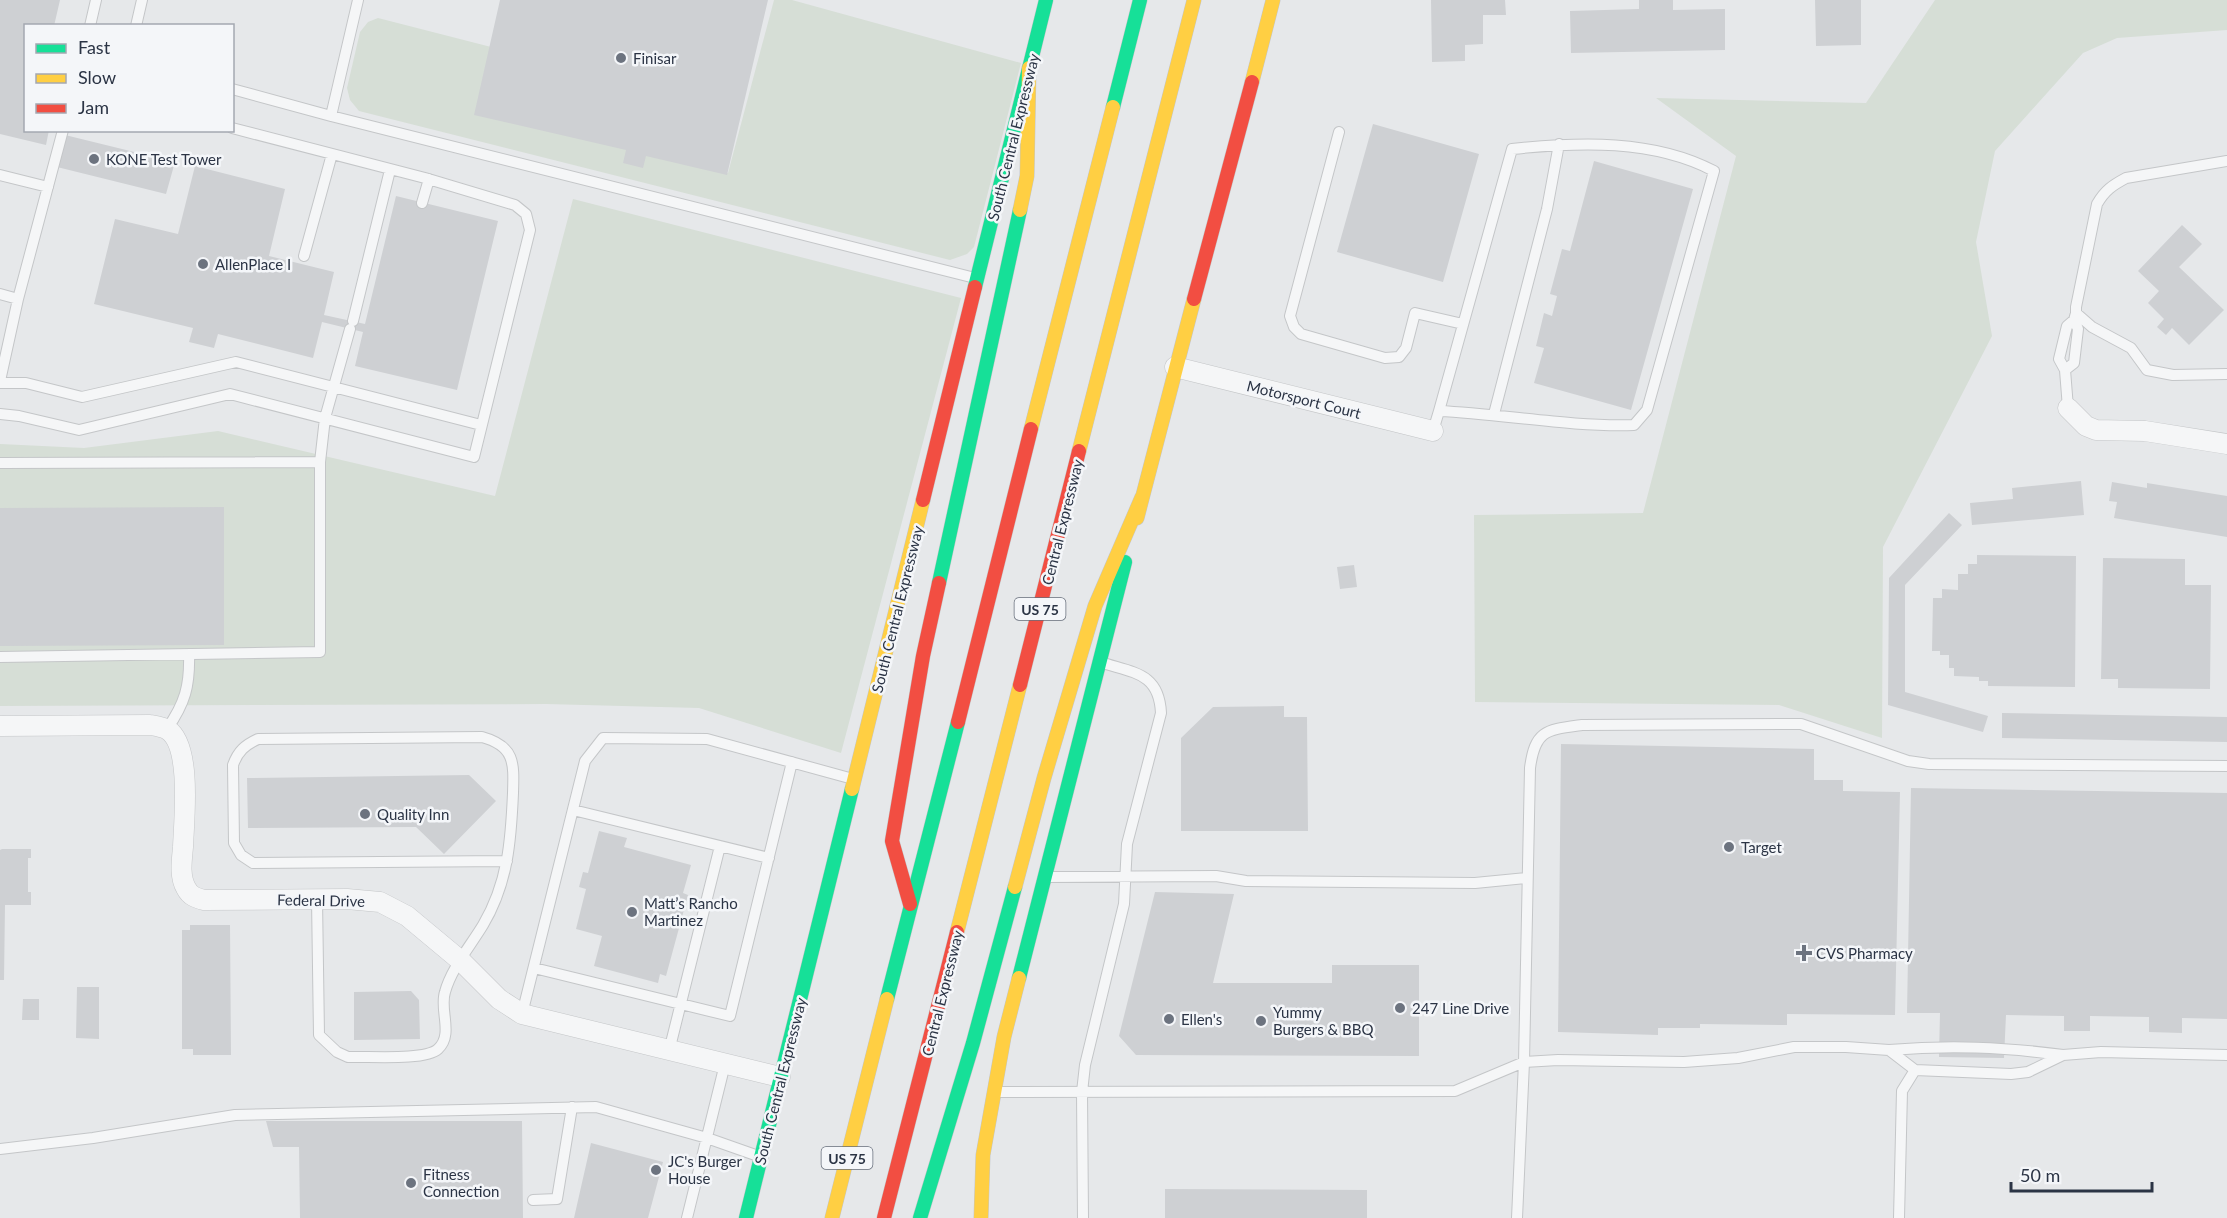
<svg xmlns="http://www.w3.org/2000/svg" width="2227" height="1218" font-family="Lato,sans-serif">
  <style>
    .green { fill: #d6ded6 }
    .building { fill: #ced0d3 }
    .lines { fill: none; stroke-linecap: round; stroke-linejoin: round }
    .lane-casing { stroke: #c4c6c8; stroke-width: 12 }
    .street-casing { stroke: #c4c6c8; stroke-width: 21 }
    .fast-casing { stroke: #c4c6c8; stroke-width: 15 }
    .slow-casing { stroke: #c4c6c8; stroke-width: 15 }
    .jam-casing { stroke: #c4c6c8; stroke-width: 15 }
    .lane { stroke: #f5f6f7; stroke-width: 10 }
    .street { stroke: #f5f6f7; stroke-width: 20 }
    .fast { stroke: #16e098; stroke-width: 14 }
    .slow { stroke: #ffcf43; stroke-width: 14 }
    .jam { stroke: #f24e42; stroke-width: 14 }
    .poi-dot { fill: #6c737f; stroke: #f4f6f9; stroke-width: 2 }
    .labels { text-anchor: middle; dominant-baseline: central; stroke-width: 5; stroke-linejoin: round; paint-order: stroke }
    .shield { fill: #f4f6f9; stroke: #676e7b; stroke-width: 1.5 }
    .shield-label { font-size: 14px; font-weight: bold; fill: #2b3445 }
    .poi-label { font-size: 15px; fill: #2b3445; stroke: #f4f6f9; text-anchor: start }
    .street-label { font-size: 15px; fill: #2b3445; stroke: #f4f6f9 }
  </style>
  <rect width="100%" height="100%" fill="#e6e8ea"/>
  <!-- green -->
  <path class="green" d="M774,0H792L1021,63L974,247L967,254L950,260L359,111L350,100L347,88L360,32L368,22L378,18L495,48L479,111L728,173Z
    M1935,0H2227V30L2117,38L2083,53L1995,151L1976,242L1992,336L1883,547L1882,738L1779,705L1475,702L1474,515L1643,513L1736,156L1656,98L1866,103Z
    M573,199L961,298L841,753L699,708L546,704L0,706V444L84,448L218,431L495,496Z"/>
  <!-- building -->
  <path class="building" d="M0,0H60L54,26H26V130H49L46,145L0,134Z
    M500,0H768L727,175L646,156L643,168L623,163L626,150L474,115Z
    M1431,0H1505L1506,15H1483V44L1465,45V61L1432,62Z
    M1639,0H1673V10L1725,9V50L1571,53L1570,11L1639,9Z
    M1815,0H1861V45L1816,46Z
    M1373,124L1479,154L1443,282L1337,252Z
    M65,135L175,162L166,194L57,167Z
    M1594,161L1693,189L1631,410L1534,383L1544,348L1536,346L1544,313L1552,316L1557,296L1550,294L1562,249L1570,251Z
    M195,166L285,189L269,256L334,272L324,315L365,324L396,196L498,221L457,390L355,366L363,332L322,322L313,358L218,334L214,348L189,342L193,328L94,304L115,219L178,234Z
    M2182,225L2202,244L2179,267L2224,310L2189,345L2172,328L2166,335L2157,327L2164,319L2148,303L2159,291L2138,271Z
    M2081,481L2084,515L1972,525L1970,503L2013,499L2012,488Z
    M2112,482L2147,488V483L2227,496V537L2114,518L2117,502L2109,501Z
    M224,507V645L0,646V508Z
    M1949,513L1962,525L1905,585V692L1988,716L1983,732L1888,705L1889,578Z
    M1977,555L2076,556L2075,687L1988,686V681H1979V677L1954,676V668H1949V655H1940V651H1932L1933,598H1942V589L1958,590V574H1968V564H1977Z
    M2103,558L2185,559V585H2211L2210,689L2118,688V679H2101Z
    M1354,565L1357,587L1340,589L1337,567Z
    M1284,706V717H1307L1308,831H1181V738L1213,707Z
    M2002,713L2227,717V742L2002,738Z
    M1561,744L1814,749V780H1843V791L1900,792L1895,1015L1787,1014V1025L1700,1024V1028H1658V1035L1558,1032Z
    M469,775L496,801L444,854L416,827L248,828L247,778Z
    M1911,788L2227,793V1019L2182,1018V1033L2149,1032V1017L2090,1016V1031H2064V1016L2006,1015L2004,1058L1939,1057L1940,1013H1907Z
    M599,831L627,838L624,847L691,865L683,893L688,895L666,976L660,974L658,983L594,966L602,936L576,929L586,889L579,887L583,872L588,873Z
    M2,849H31V858H28V892H31V905H5L4,980H0V850Z
    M1155,892L1234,894L1213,983H1332V965H1419V1056L1136,1055L1119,1036Z
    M190,925H230L231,1055H193V1049H182V930H190Z
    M77,987H99V1039L76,1038Z
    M411,991L419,1000L420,1039L354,1040V992Z
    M23,999H39V1020H22Z
    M266,1121H522L523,1218H300L299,1147H273Z
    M591,1143L663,1162L648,1218H574Z
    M1165,1189L1367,1190V1218H1165Z"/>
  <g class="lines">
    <defs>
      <path id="lane" d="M358,0L331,116L975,278
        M90,26L96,0
        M136,26L142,0
        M232,89L331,116
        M1339,132L1290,316L1294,327L1301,334L1385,358L1399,357L1406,348L1415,313L1463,324
        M2227,161L2126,178C2113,185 2105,190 2097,204L2076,307V313L2092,327L2131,348L2147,370L2173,375L2227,374
        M0,175L48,187
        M422,203L429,179
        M304,256L332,154
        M0,294L18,299
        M353,321L390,170
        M2065,370L2074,363L2078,329L2074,320
        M0,381L18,299L63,130
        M0,383H26L82,397L236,362L481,425
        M2068,408L2065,370L2059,359L2067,326L2074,320L2076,313
        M0,414L19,416L79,430L230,394L474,457L530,230L526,214L515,205L425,178L232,128
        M1494,414L1547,209L1559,144
        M1433,431L1439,411L1512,149C1579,142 1653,139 1714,171L1647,410L1634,425C1568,427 1504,414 1439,411
        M320,462L325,418L350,329
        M0,463L320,462V652L0,657
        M167,729C185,703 190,686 189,654
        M573,810L769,858
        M1045,877L1216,876L1246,881L1475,883L1527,878
        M317,899L319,1035L337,1052L348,1057C367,1056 425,1061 438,1049C454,1034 439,1010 445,992C451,969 471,945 483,925C508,883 511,840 513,793C514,763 515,746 482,737L258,739C245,745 238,751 233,765L234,843L241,855L253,863L507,861
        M534,968L730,1016L792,762
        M522,1014L585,761L603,738L707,739L853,779
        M1889,1050C1950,1045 2002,1047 2063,1055
        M669,1051L720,846
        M995,1092L1455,1091L1524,1062L1558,1060L1684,1062L1738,1058L1794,1047H1846L1889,1050L1915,1070L2011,1074L2028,1072L2063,1055L2101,1052L2227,1055
        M0,1149L93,1138L235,1115L596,1107L707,1138L761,1157
        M533,1200L557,1199L572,1107
        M687,1218L725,1064
        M1083,1218L1082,1092L1085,1065L1124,904L1127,844L1161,713C1159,672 1133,673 1100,662
        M1517,1218L1524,1062L1530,768C1535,730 1546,730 1582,725L1801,724L1908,761L1929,764L2227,766
        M1899,1218L1902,1091L1915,1070"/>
      <path id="street" d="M1175,367L1433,431
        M2068,408L2086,426L2096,430L2145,431L2227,444
        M0,726L150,725C156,726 163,727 168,730C192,746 184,820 183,847C182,859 179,876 186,888C190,896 196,898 204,900L347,899L380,902L407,916L461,961L499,999L522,1014L780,1077"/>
      <path id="fast" d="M1113,107L1140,0
        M975,287L1046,0
        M939,583L1020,210
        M1019,978L1125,562
        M887,999L958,722
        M746,1218L852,789
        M920,1218L973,1043L1015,887"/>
      <path id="slow" d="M1252,82L1273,0
        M1020,210L1027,176L1029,68
        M1031,429L1113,107
        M1079,451L1194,0
        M1137,518L1194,299
        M852,789L923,500
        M1015,887L1044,778L1095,606L1142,497
        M957,932L1020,685
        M832,1218L887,999
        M981,1218L983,1155L1004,1037L1019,978"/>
      <path id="jam" d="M1194,299L1252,82
        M923,500L975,287
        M1020,685L1079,451
        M958,722L1031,429
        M910,904L892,841L923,656L939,583
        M884,1218L957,932"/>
    </defs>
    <!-- lane casing -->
    <use href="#lane" class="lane-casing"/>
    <!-- street casing -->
    <use href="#street" class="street-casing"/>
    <!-- fast casing -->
    <use href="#fast" class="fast-casing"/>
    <!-- slow casing -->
    <use href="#slow" class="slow-casing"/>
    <!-- jam casing -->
    <use href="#jam" class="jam-casing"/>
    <!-- lane -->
    <use href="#lane" class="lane"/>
    <!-- street -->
    <use href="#street" class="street"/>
    <!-- fast -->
    <use href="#fast" class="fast"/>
    <!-- slow -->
    <use href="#slow" class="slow"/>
    <!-- jam -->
    <use href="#jam" class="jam"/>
  </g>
  <!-- markers -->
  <g class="poi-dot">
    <circle cx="621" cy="58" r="6"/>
    <circle cx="94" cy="159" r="6"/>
    <circle cx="203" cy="264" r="6"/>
    <circle cx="365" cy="814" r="6"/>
    <circle cx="1729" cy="847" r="6"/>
    <circle cx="632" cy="912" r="6"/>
    <path d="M1801 944h6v6h6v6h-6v6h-6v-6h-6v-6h6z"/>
    <circle cx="1400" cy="1008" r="6"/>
    <circle cx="1169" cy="1019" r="6"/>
    <circle cx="1261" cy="1021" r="6"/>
    <circle cx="656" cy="1170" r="6"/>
    <circle cx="411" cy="1183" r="6"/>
  </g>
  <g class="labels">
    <!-- shield labels -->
    <g class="shield">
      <rect x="1014.5" y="598" width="51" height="22" rx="4.5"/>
      <rect x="821.5" y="1147" width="51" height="22" rx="4.5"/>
    </g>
    <g class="shield-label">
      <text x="1040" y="609">US 75</text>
      <text x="847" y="1158">US 75</text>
    </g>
    <!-- poi labels -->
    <g class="poi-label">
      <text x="633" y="58">Finisar</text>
      <text x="106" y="159">KONE Test Tower</text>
      <text x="215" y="264">AllenPlace I</text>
      <text x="377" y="814">Quality Inn</text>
      <text x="1741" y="847">Target</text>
      <text x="644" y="903">Matt’s Rancho<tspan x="644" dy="17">Martinez</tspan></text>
      <text x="1816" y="953">CVS Pharmacy</text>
      <text x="1412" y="1008">247 Line Drive</text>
      <text x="1273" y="1012">Yummy<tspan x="1273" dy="17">Burgers &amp; BBQ</tspan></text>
      <text x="1181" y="1019">Ellen's</text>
      <text x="668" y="1161">JC's Burger<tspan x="668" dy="17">House</tspan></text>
      <text x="423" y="1174">Fitness<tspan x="423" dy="17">Connection</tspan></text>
    </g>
    <!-- street labels -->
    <g class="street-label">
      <text transform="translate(1013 137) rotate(-76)">South Central Expressway</text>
      <text transform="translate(1304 399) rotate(14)">Motorsport Court</text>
      <text transform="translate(1062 522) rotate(-76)">Central Expressway</text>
      <text transform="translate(897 609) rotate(-76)">South Central Expressway</text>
      <text transform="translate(321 900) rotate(1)">Federal Drive</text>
      <text transform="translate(942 993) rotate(-76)">Central Expressway</text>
      <text transform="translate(780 1081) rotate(-76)">South Central Expressway</text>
    </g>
  </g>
  <!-- legend -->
  <rect x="24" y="24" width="210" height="108" fill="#f4f6f9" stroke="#a4a8b1" stroke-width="1.5"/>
  <rect x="36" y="44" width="30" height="9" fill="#16e098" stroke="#a4a8b1" stroke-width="1.5"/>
  <text x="78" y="54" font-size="18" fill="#2b3445">Fast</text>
  <rect x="36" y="74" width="30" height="9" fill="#ffcf43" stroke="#a4a8b1" stroke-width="1.5"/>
  <text x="78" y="84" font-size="18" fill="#2b3445">Slow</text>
  <rect x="36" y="104" width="30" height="9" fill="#f24e42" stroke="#a4a8b1" stroke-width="1.5"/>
  <text x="78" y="114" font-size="18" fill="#2b3445">Jam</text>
  <!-- scale -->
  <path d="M2011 1182v9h141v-9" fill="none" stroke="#2b3445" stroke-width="3"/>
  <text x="2020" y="1182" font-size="18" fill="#2b3445" stroke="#f4f6f9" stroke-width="4.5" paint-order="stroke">50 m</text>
</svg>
